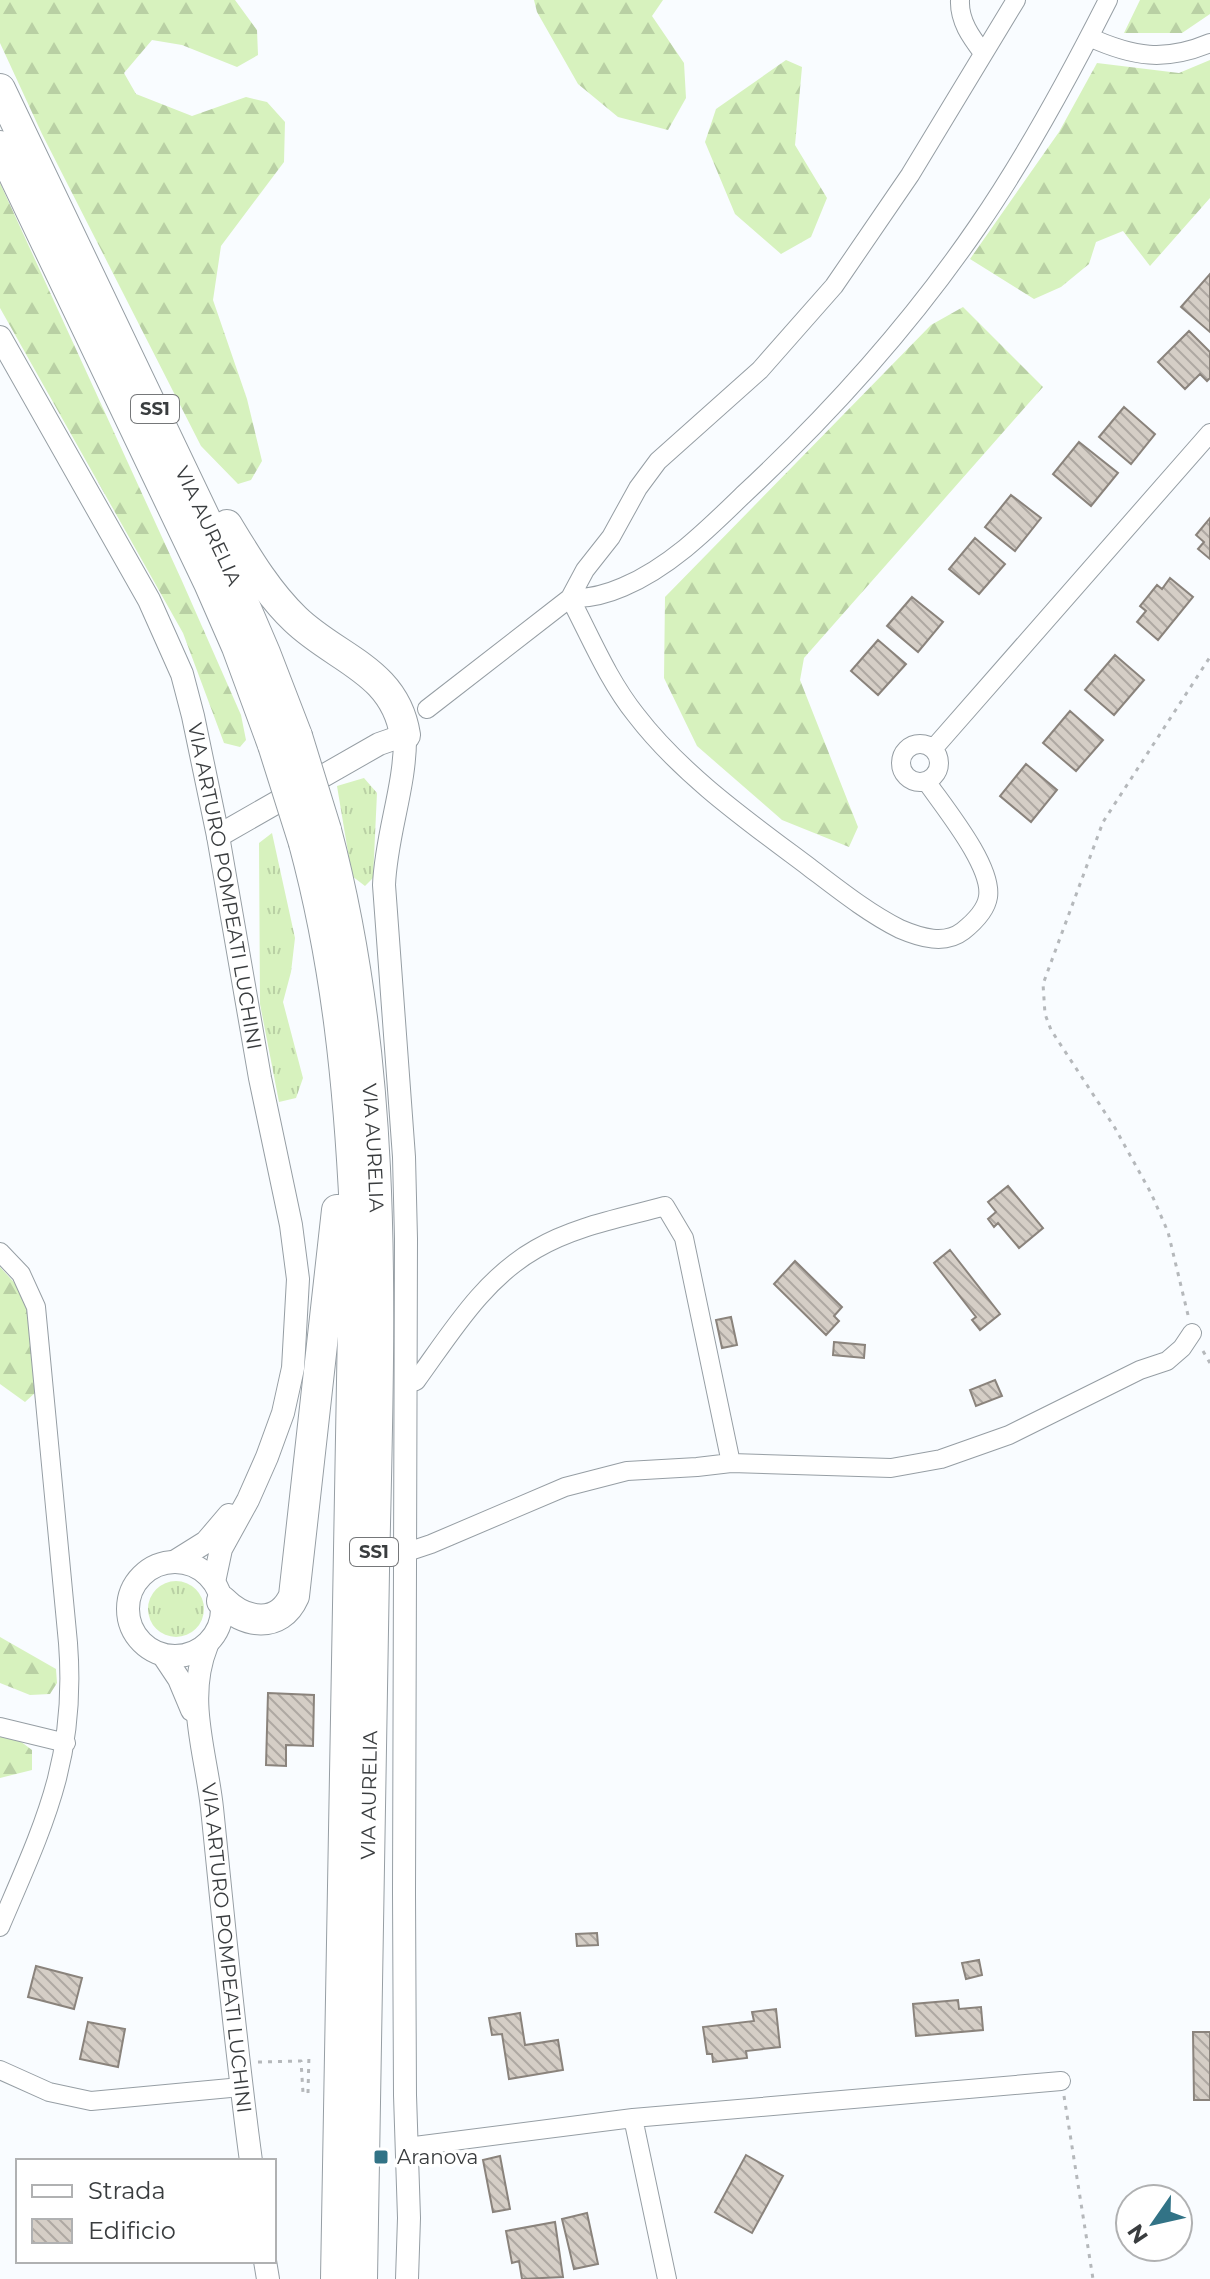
<svg xmlns="http://www.w3.org/2000/svg" width="1210" height="2279" font-family="Montserrat,sans-serif">
  <style>
    .grass { fill: url(#grass-tufts) }
    .forest { fill: url(#forest-firs) }
    .building { fill: url(#building-back-hatch); stroke: #8a837c; stroke-width: 2 }
    .lines { fill: none; stroke-linecap: round; stroke-linejoin: round }
    .minor-casing { stroke: #969ea4; stroke-width: 20 }
    .tertiary-casing { stroke: #969ea4; stroke-width: 24 }
    .trunk-casing { stroke: #969ea4; stroke-width: 32 }
    .path { stroke: #b5b8bb; stroke-width: 3; stroke-dasharray: 4 6; stroke-linecap: butt }
    .minor { stroke: #fff; stroke-width: 18 }
    .tertiary { stroke: #fff; stroke-width: 22 }
    .trunk { stroke: #fff; stroke-width: 30 }
    .trunk-bridge-casing { stroke: #969ea4; stroke-width: 32; stroke-linecap: butt }
    .trunk-bridge { stroke: #fff; stroke-width: 30 }
    .poi-dot { fill: #327386; stroke: #fff; stroke-width: 3 }
    .labels { text-anchor: middle; dominant-baseline: central; stroke-width: 7; stroke-linejoin: round; paint-order: stroke }
    .shield { fill: #fff; stroke: #757779; stroke-width: 2 }
    .shield-label { font-size: 18px; font-weight: bold; fill: #3a3d3f }
    .street-label { font-size: 20px; fill: #3a3d3f; stroke: #fff }
    .poi-label { font-size: 20px; fill: #3a3d3f; stroke: #fff; text-anchor: start }
  </style>
  <defs>
    <pattern id="grass-tufts" width="24" height="20" patternUnits="userSpaceOnUse" patternTransform="scale(2)"><rect width="24" height="20" fill="#d7f2be"/><path d="M3 7l-1-3M5 7V3M7 7l1-3M15 17l-1-3M17 17v-4M19 17l1-3" fill="none" stroke="#b9d0a4"/></pattern>
    <pattern id="forest-firs" width="22" height="20" patternUnits="userSpaceOnUse" patternTransform="scale(2)"><rect width="22" height="20" fill="#d7f2be"/><path d="M5 1l3.5 6h-7zM16 11l3.5 6h-7z" fill="#b9d0a4"/></pattern>
    <pattern id="building-back-hatch" width="6" height="6" patternUnits="userSpaceOnUse" patternTransform="scale(2)"><rect width="6" height="6" fill="#d5cec6"/><path d="M-1 5l2 2M0 0l6 6M5-1l2 2" fill="none" stroke="#aea8a2"/></pattern>
  </defs>
  <rect width="100%" height="100%" fill="#f9fcff"/>
  <!-- grass -->
  <path class="grass" d="M364,778L377,793L373,878L365,886L352,876L337,786Z
    M272,833L295,938L291,972L283,1002L303,1078L296,1098L279,1102L260,1004L259,843Z
    M148 1609a28 28 0 1 1 56 0a28 28 0 1 1-56 0Z"/>
  <!-- forest -->
  <path class="forest" d="M0,0H235L257,30L258,55L237,67L182,45L152,40L124,73L136,94L192,116L246,97L267,102L285,122L284,162L221,246L213,300L247,399L262,461L251,480L238,484L201,446L42,134L0,43Z
    M534,0H663L652,16L684,63L686,98L668,130L618,117L578,84L537,12Z
    M1140,0H1210V14L1182,33H1124Z
    M786,60L802,67L795,145L827,198L811,237L781,254L735,214L705,142L716,109Z
    M1210,60V198L1150,266L1123,231L1096,242L1089,264L1061,287L1034,299L970,259L1059,132L1097,63L1179,73Z
    M0,183L182,581L241,715L246,740L240,747L224,743L183,633L0,308Z
    M963,307L1043,387L804,658L800,680L858,827L849,847L782,820L697,746L664,678L665,597L931,325Z
    M0,1267L22,1291L27,1306L36,1392L25,1402L0,1384Z
    M0,1637L56,1669L57,1683L50,1694L30,1695L0,1683Z
    M0,1734L16,1738L32,1750V1770L0,1778Z"/>
  <!-- building -->
  <path class="building" d="M1210,274V332L1181,307Z
    M1189,331L1210,352V378L1207,381L1200,374L1185,389L1158,362Z
    M1124,407L1155,434L1131,464L1099,437Z
    M1079,442L1118,473L1091,506L1053,474Z
    M1011,495L1041,518L1015,551L985,527Z
    M1210,518V559L1198,549L1204,542L1196,535Z
    M975,538L1005,564L979,594L949,569Z
    M1170,578L1193,597L1158,640L1137,622L1146,611L1140,606L1157,585L1162,589Z
    M912,597L943,622L918,652L887,626Z
    M878,640L906,664L878,695L851,671Z
    M1115,655L1144,680L1114,715L1085,690Z
    M1070,711L1103,740L1076,771L1043,743Z
    M1026,764L1057,790L1031,822L1000,796Z
    M1008,1186L1043,1228L1019,1248L998,1223L994,1227L988,1219L996,1212L988,1202Z
    M950,1250L1000,1314L980,1330L972,1320L976,1317L934,1263Z
    M795,1261L842,1307L834,1316L839,1321L826,1335L774,1284Z
    M731,1317L737,1345L722,1348L716,1320Z
    M834,1342L865,1345L864,1358L833,1355Z
    M995,1380L1002,1396L976,1406L970,1390Z
    M268,1693L314,1695L313,1746L286,1745V1766L266,1765Z
    M597,1933L598,1945L577,1946L576,1934Z
    M979,1960L982,1975L966,1979L962,1963Z
    M36,1966L82,1978L74,2009L28,1997Z
    M958,2000L959,2009L981,2007L983,2030L916,2036L913,2004Z
    M776,2009L780,2047L746,2051L747,2058L713,2062L712,2054H707L703,2027L754,2021L752,2012Z
    M520,2013L525,2045L558,2040L563,2070L509,2079L502,2034L492,2035L489,2018Z
    M88,2022L125,2029L118,2067L80,2059Z
    M1193,2032H1210V2100H1194Z
    M746,2155L783,2176L752,2233L715,2212Z
    M500,2156L510,2209L493,2212L483,2160Z
    M587,2213L598,2264L574,2269L562,2219Z
    M555,2222L563,2277L522,2279L519,2261L512,2263L506,2231Z"/>
  <g class="lines">
    <defs>
      <path id="minor" d="M960,0C959,21 971,37 983,53
        M1089,37C1133,57 1165,62 1210,43
        M427,709L570,598C588,599 607,594 623,587C670,567 707,530 743,495C830,414 911,324 978,226C1027,155 1069,77 1108,0
        M901 763a19 19 0 1 1 38 0a19 19 0 1 1-38 0Z
        M933,749L1210,433
        M926,781C943,806 993,866 988,897C986,910 973,923 963,931C945,945 921,938 900,929C868,913 838,889 809,867C749,822 682,775 636,715C608,680 591,638 570,598L585,570L611,537L638,488L658,461L760,370L834,286L910,175L1016,0
        M0,1252L21,1274L36,1307L68,1643C77,1759 44,1824 0,1927
        M405,1384L416,1381C451,1333 483,1279 536,1249C575,1226 622,1218 665,1206L684,1238L731,1463
        M404,1553L431,1544L565,1487L627,1471L697,1467L731,1463L891,1468L941,1459L1009,1435L1140,1370L1167,1361L1182,1348L1192,1333
        M0,1727L66,1743
        M0,2070L49,2092L91,2101L241,2087
        M633,2118L667,2279
        M407,2147L633,2118L1061,2081"/>
      <g id="tertiary">
        <path id="s1" d="M0,337L149,600L182,674L193,716L218,836L260,1078L291,1225L298,1279L293,1368L283,1413L267,1457L248,1500L221,1549L214,1582"/>
        <path d="M218,836L379,744L405,735C406,786 386,834 384,885L404,1157L406,1239L404,1893L405,2095L409,2218L407,2279"/>
        <path d="M174,1562L206,1542L229,1515"/>
        <circle cx="175" cy="1609" r="47"/>
        <path id="s2" d="M207,1645C185,1699 206,1752 212,1808C224,1925 235,2043 251,2161"/>
        <path d="M163,1655L179,1679L192,1710"/>
        <path d="M265,2261L268,2279"/>
      </g>
      <g id="trunk">
        <path id="s3" d="M0,89L226,562L265,653L297,736"/>
        <path d="M0,146L209,583L237,647L273,745"/>
        <path d="M227,525C247,558 267,592 295,619C336,659 395,670 405,735"/>
        <path id="s4" d="M326,830C391,1074 379,1321 374,1571C368,1807 364,2043 362,2279"/>
        <path d="M304,843C337,965 349,1087 355,1213L336,2279"/>
        <path d="M222,1601C244,1623 279,1630 294,1596L337,1210"/>
      </g>
    </defs>
    <!-- minor casing -->
    <use href="#minor" class="minor-casing"/>
    <!-- tertiary casing -->
    <use href="#tertiary" class="tertiary-casing"/>
    <!-- trunk casing -->
    <use href="#trunk" class="trunk-casing"/>
    <!-- path -->
    <path class="path" d="M1188,1315L1168,1232L1151,1193L1115,1128L1051,1030L1045,1014L1043,984L1103,822L1210,657
      M1203,1351L1210,1363
      M258,2062L301,2061L303,2093H308
      M308,2093L309,2054
      M1064,2096L1093,2279"/>
    <!-- minor -->
    <use href="#minor" class="minor"/>
    <!-- tertiary -->
    <use href="#tertiary" class="tertiary"/>
    <!-- trunk -->
    <use href="#trunk" class="trunk"/>
    <defs>
      <path id="trunk-bridge" d="M297,736L326,830
        M273,745L304,843"/>
    </defs>
    <!-- trunk-bridge casing -->
    <use href="#trunk-bridge" class="trunk-bridge-casing"/>
    <!-- trunk-bridge -->
    <use href="#trunk-bridge" class="trunk-bridge"/>
  </g>
  <!-- markers -->
  <rect class="poi-dot" x="373" y="2149" width="16" height="16" rx="4"/>
  <g class="labels">
    <!-- shield labels -->
    <g class="shield">
      <rect x="131" y="395" width="48" height="28" rx="6"/>
      <rect x="350" y="1538" width="48" height="28" rx="6"/>
    </g>
    <g class="shield-label">
      <text x="155" y="409">SS1</text>
      <text x="374" y="1552">SS1</text>
    </g>
    <!-- street labels -->
    <g class="street-label">
      <text stroke="none"><textPath href="#s3" startOffset="484">VIA AURELIA</textPath></text>
      <text stroke="none"><textPath href="#s1" startOffset="600">VIA ARTURO POMPEATI LUCHINI</textPath></text>
      <text stroke="none"><textPath href="#s4" startOffset="322">VIA AURELIA</textPath></text>
      <text transform="translate(369 1795) rotate(-89)">VIA AURELIA</text>
      <text stroke="none"><textPath href="#s2" startOffset="306">VIA ARTURO POMPEATI LUCHINI</textPath></text>
    </g>
    <!-- poi labels -->
    <g class="poi-label">
      <text x="397" y="2157">Aranova</text>
    </g>
  </g>
  <!-- legend -->
  <rect x="16" y="2159" width="260" height="104" fill="#ffffff" stroke="#b0b1b2" stroke-width="2"/>
  <rect x="32" y="2185" width="40" height="12" fill="#ffffff" stroke="#b0b1b2" stroke-width="2"/>
  <text x="88" y="2199" font-size="24" fill="#3a3d3f">Strada</text>
  <rect x="32" y="2219" width="40" height="24" fill="url(#building-back-hatch)" stroke="#b0b1b2" stroke-width="2"/>
  <text x="88" y="2239" font-size="24" fill="#3a3d3f">Edificio</text>
  <!-- north arrow -->
  <g transform="translate(1154 2223) rotate(236)"><circle r="38" fill="#ffffff" stroke="#b0b1b2" stroke-width="2"/>
  <path d="M0-6L14 30L0 20L-14 30Z" fill="#327386"/>
  <text y="-12" font-size="22" font-weight="bold" text-anchor="middle" fill="#3a3d3f">N</text>
  </g>
</svg>
